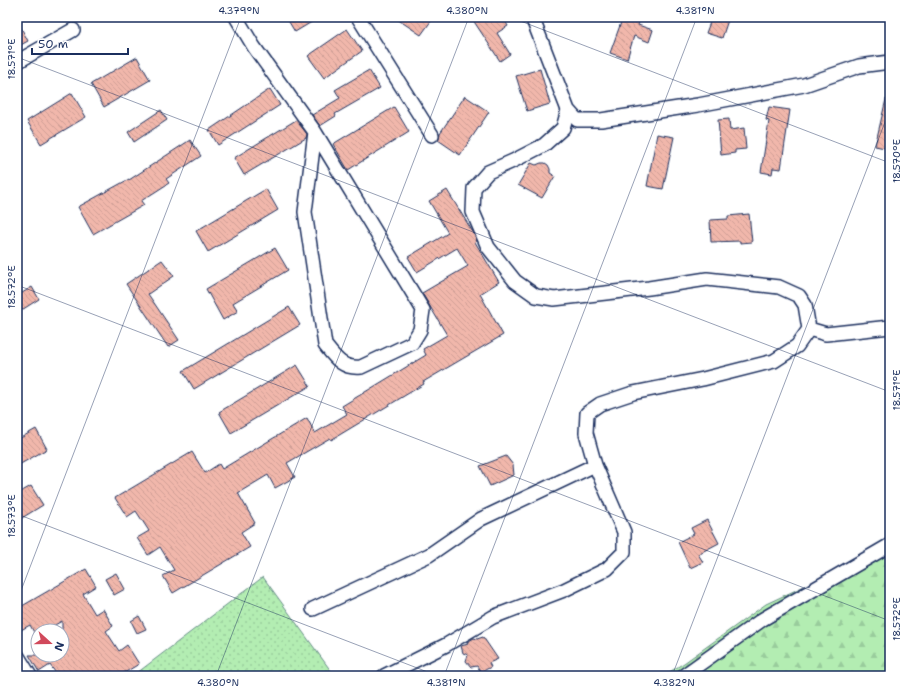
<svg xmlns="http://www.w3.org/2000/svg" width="907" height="693" font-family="'Shantell Sans',sans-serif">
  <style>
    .grass { fill: url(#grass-dots); stroke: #678e88 }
    .forest { fill: url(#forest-firs); stroke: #678e88 }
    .building { fill: url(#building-back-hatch); stroke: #1b2f5e }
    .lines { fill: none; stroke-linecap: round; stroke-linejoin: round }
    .minor-casing { stroke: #1b2f5e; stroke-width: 16 }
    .minor { stroke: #fff; stroke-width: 13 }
    .ticks { fill: none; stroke: #1b2f5e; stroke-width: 1; stroke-opacity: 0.45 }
    .neatline { fill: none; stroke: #1b2f5e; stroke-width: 1.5 }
    .ticks-label { font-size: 10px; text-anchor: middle; fill: #1b2f5e }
  </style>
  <defs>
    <pattern id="grass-dots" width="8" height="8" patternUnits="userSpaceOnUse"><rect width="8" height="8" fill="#b3edb2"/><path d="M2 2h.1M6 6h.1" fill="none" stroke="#99cc9c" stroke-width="1.8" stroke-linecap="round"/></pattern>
    <pattern id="forest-firs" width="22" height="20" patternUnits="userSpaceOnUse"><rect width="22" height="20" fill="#b3edb2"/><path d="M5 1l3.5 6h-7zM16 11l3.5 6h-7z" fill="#99cc9c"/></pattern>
    <pattern id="building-back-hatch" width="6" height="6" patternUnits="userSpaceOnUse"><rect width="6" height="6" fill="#f1b7ab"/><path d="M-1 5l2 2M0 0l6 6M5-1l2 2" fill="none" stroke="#ce9e96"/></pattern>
  </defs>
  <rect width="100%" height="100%" fill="#fff"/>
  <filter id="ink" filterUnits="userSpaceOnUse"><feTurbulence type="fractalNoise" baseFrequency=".025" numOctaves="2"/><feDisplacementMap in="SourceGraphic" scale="8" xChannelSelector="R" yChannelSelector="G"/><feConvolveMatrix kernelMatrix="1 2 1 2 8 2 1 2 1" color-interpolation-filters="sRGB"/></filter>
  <g filter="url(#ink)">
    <!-- grass -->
    <path class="grass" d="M263,577L331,671L336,676H133Z"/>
    <!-- forest -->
    <path class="forest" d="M890,546V676H663L684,663L766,604Z"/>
    <!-- building -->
    <path class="building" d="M286,17H320L295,32Z
      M394,17H434L421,35Z
      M471,17H488L491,21L497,17H503L508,26L497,33L510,54L500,61Z
      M623,17H641L638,25L653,30L649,42L634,36L627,59L610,53Z
      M712,17H729L722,38L706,33Z
      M17,20L28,41L17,47Z
      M347,29L362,51L324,78L308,56Z
      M137,57L150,80L104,107L91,84Z
      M540,69L550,104L527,111L516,76Z
      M369,70L380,88L335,114L336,116L320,126L312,115L340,98L335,90Z
      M270,89L280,105L218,145L209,130Z
      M72,93L86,117L41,144L27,121Z
      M465,96L489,112L460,155L438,140L439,138L440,133Z
      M886,99L890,100V149L875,146Z
      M394,107L409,132L348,170L333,144Z
      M769,107L790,110L781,169L773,168L772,174L761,172L769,121L766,120Z
      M161,110L167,120L134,142L128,132Z
      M729,119L730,130L744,128L746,149L735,150V153L721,155L718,120Z
      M296,120L307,134L306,138L244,175L234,158Z
      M657,134L674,137L663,189L647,186Z
      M190,140L201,156L166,179L169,183L141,201L144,205L93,234L78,207L129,179V180Z
      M531,163L536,165L541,163H545L548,165L550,169V173L555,176L542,198L518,185Z
      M266,189L278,210L208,252L196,231Z
      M447,190L474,234L477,241L475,242L499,282L480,294L503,335L423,382L424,384L331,440L330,438L287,463L295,477L275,488L268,475L238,493L255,523L241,532L250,547L173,593L163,576L174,570L160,547L148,555L137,538L149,531L136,511L127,517L115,498L192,452L205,473L219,464L222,469L307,418L315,433L347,414L342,406L426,355L423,349L447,335L422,293L468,266L457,248L417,272L408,257L448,233L429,201Z
      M749,214L752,242L740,243V241L711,242L710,220L728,219V216Z
      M275,248L288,270L233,303L238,311L223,320L206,289Z
      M162,260L174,276L148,294L179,340L168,347L126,284Z
      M32,287L39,299L17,313V296Z
      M289,307L300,325L194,389L183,371Z
      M297,365L310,386L231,433L219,412Z
      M36,429L47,449L17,466V440Z
      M506,456L513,465L514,475L490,486L480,466Z
      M31,486L43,505L17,521V494Z
      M707,520L719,543L698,554L703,562L690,568L678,542L694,534L691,528Z
      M86,569L96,586L83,594L95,614L103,609L113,626L106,631L119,651L127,645L139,664L119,676H58L50,665L39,672L29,655H62V621L44,631H38V635L36,636L30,625L21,630L17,622V609Z
      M116,573L125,589L114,595L105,579Z
      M139,616L146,629L137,633L131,621Z
      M483,637L498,659L489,663L491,667L481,672L477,666L471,667L466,661L468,655L463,653L461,646L468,644L467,642L474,638L477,639Z"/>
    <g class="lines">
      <defs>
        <path id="minor" d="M236,17L254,47L315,132L423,310L420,330L412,343L361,367C343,369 336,359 325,345L305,212L315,132
          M358,17L432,135
          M532,17L568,110
          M17,62L73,30
          M809,329L826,334L890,327
          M313,609L429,555L481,519L595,465
          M17,655L30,676
          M384,676L446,645L493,617L564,590L607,569L624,552V532L595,465L586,433L587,413L600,404L633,393L703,379L774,361L797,346L809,329L805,305L799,296L779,287L707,279L649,288L554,299L536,296L515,281L488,247L473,212L474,188L488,172L513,161L544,145L563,128L568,110L577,120H601L698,105L804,85L859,66L890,62
          M683,676L763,619L890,545"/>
      </defs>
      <!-- minor casing -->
      <use href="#minor" class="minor-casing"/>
      <!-- minor -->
      <use href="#minor" class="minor"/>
    </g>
  </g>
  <!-- ticks -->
  <path class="ticks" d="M510,17L890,163M17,57L890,392M17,285L890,621M17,514L438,676M17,601L241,17M216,676L469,17M444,676L697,17M672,676L890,109"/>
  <!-- margin -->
  <rect width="907" height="693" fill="none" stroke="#fff" stroke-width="44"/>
  <!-- north arrow -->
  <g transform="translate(50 643) rotate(111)"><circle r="19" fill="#ffffff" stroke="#a4acbf"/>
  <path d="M0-3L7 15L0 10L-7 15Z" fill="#d1495b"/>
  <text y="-6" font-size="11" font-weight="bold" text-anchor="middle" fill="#1b2f5e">N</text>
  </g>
  <!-- scale -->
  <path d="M32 48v6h96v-6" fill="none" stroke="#1b2f5e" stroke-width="2"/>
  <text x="38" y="48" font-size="12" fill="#1b2f5e" stroke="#ffffff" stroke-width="3" paint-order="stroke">50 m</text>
  <rect x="22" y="22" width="863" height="649" class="neatline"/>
  <g class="ticks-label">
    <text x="239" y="14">4.379°N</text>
    <text x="467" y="14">4.380°N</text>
    <text x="695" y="14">4.381°N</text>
    <text transform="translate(11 59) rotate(-90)" y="4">18.571°E</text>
    <text transform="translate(896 161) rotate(-90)" y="4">18.570°E</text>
    <text transform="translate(11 287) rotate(-90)" y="4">18.572°E</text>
    <text transform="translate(896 390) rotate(-90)" y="4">18.571°E</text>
    <text transform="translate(11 516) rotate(-90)" y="4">18.573°E</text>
    <text transform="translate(896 619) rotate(-90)" y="4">18.572°E</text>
    <text x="218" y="686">4.380°N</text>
    <text x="446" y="686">4.381°N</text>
    <text x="674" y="686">4.382°N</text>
  </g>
</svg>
